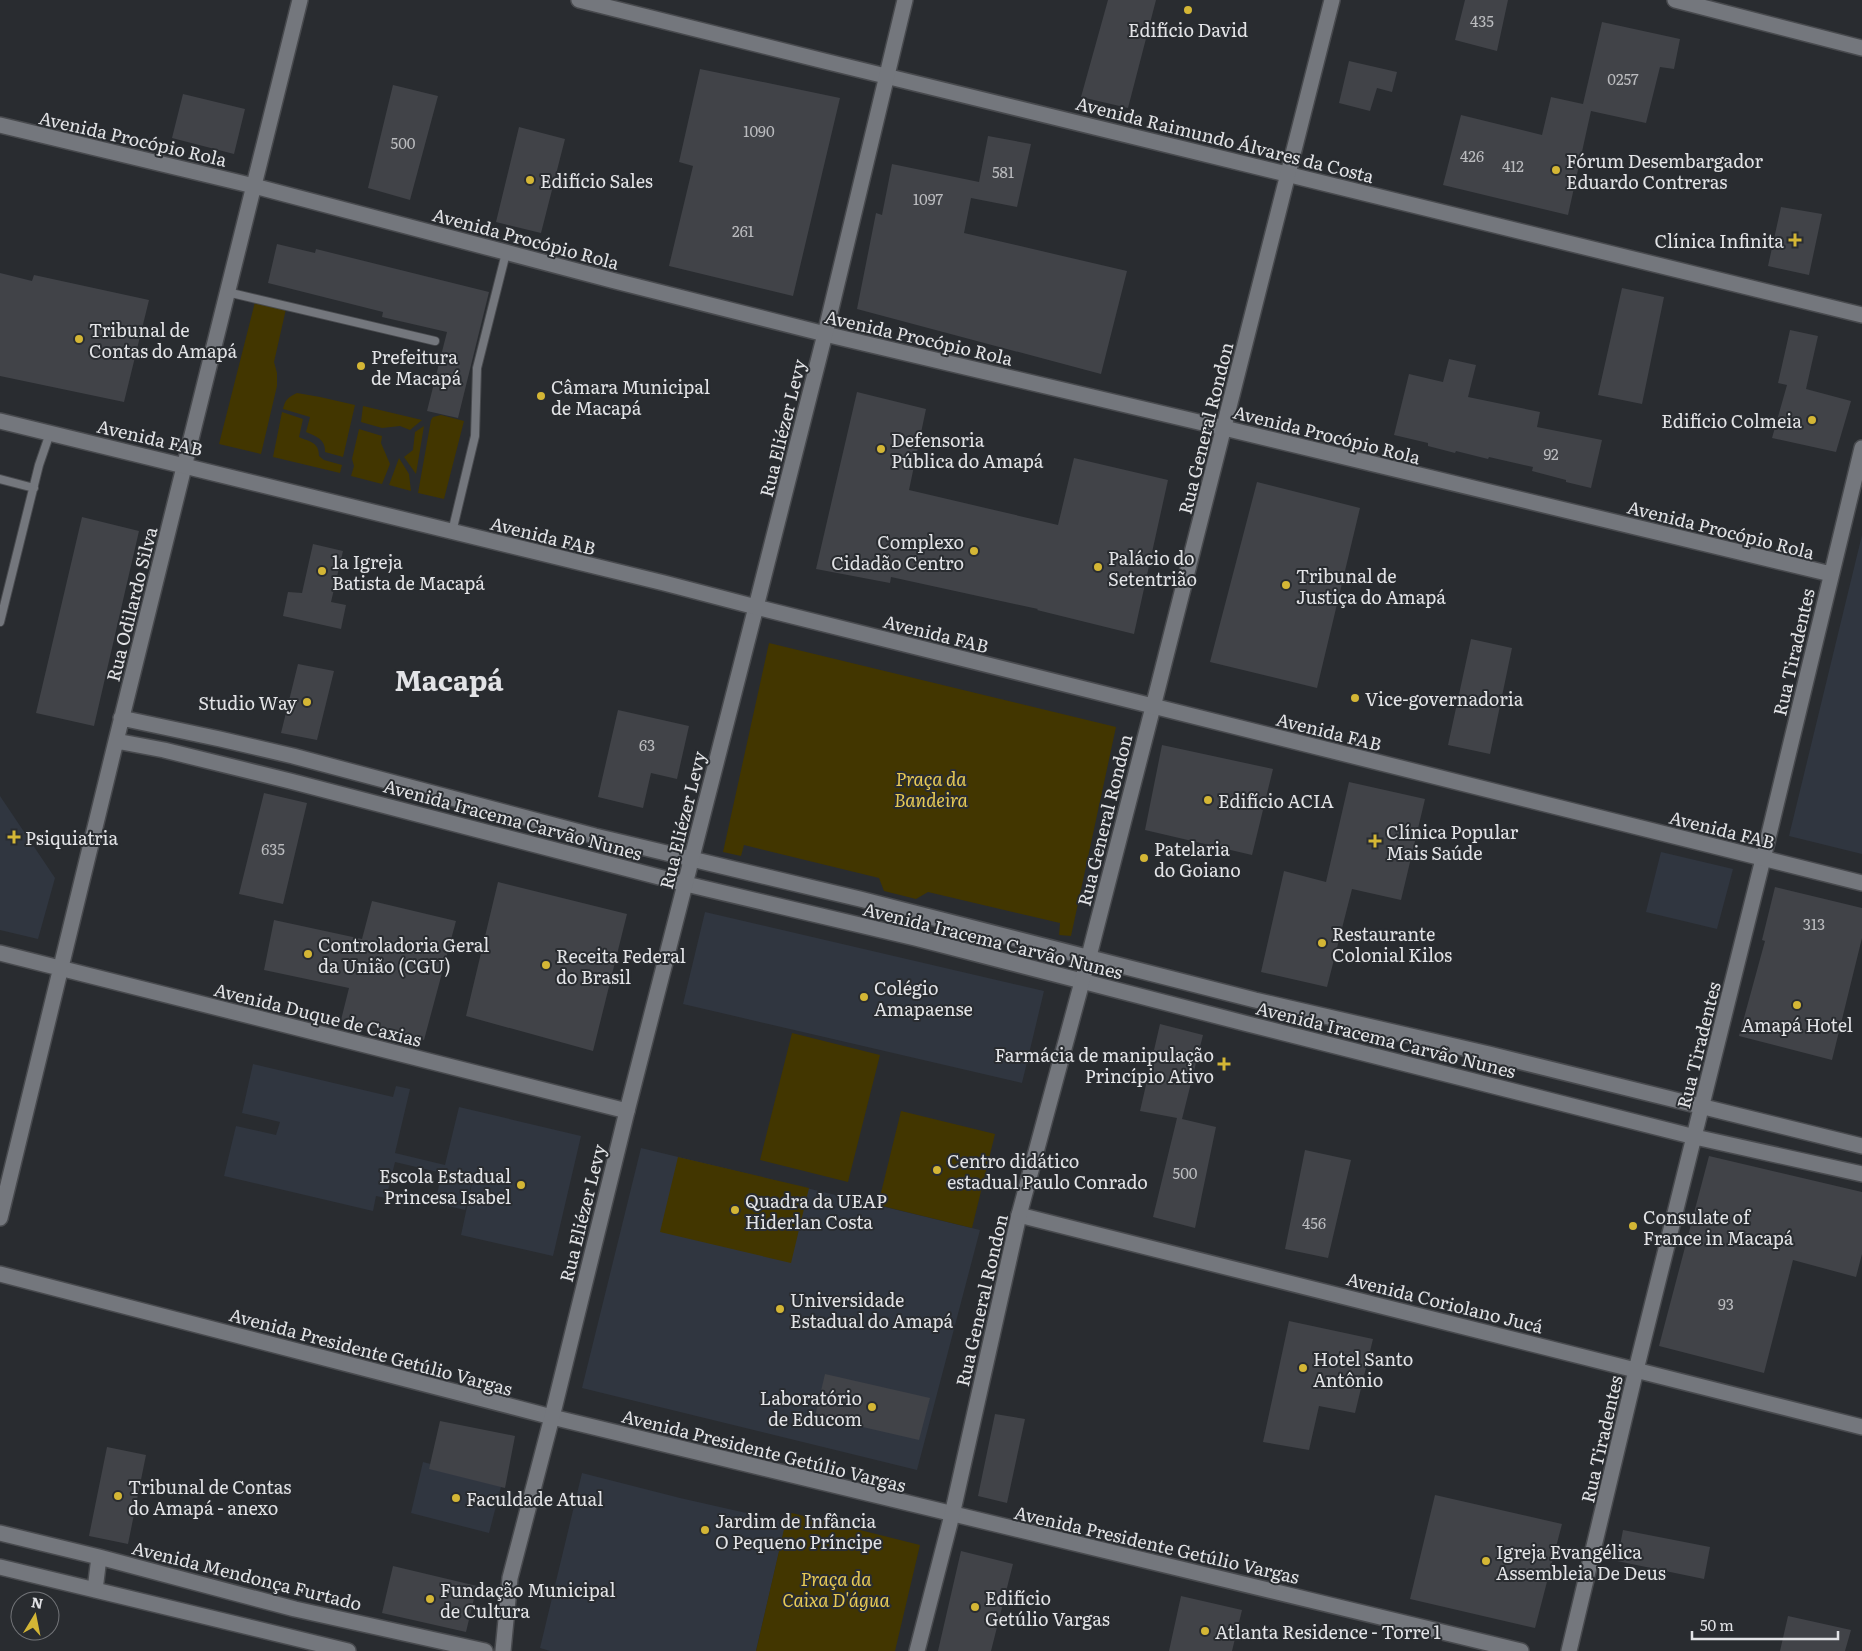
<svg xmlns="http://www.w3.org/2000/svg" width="1862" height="1651" font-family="Literata,serif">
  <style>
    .built { fill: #303640 }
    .green { fill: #423600 }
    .building { fill: #414348 }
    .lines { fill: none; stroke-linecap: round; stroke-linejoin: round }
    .service-casing { stroke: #484a4e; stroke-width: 10 }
    .minor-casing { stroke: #484a4e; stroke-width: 18 }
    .tertiary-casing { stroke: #484a4e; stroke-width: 18 }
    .secondary-casing { stroke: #484a4e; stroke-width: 18 }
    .service { stroke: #74777d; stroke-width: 8 }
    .minor { stroke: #74777d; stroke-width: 15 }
    .tertiary { stroke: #74777d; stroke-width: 15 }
    .secondary { stroke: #74777d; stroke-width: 15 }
    .poi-dot { fill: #d4b635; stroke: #292c30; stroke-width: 2 }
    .labels { text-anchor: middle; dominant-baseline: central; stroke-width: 4; stroke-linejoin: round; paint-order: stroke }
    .number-label { font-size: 15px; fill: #babbbe }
    .poi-label { font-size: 18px; fill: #e2e3e6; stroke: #292c30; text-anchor: start }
    .street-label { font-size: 18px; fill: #e2e3e6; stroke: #292c30 }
    .park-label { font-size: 18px; font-style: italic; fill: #e8ca54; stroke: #292c30 }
    .town-label { font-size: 28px; font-weight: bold; fill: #e2e3e6; stroke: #292c30 }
  </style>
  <rect width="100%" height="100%" fill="#292c30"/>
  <!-- built -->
  <path class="built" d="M1862,535V854L1789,836Z
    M0,796L55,878L38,939L0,930Z
    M1661,852L1733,869L1717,929L1646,912Z
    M705,912L1044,991L1022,1083L683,1004Z
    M253,1064L393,1097L396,1086L410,1089L395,1153L445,1165L459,1107L581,1136L553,1256L461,1235L475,1169L465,1210L435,1203L442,1173L395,1162L386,1198L376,1196L373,1211L224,1176L236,1126L276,1135L280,1122L242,1113Z
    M641,1148L980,1230L917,1470L582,1388Z
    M423,1462L502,1483L489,1533L411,1513Z
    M582,1473L680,1498L786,1522L756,1651H550L540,1648Z"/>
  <!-- green -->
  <path class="green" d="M255,302L286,309L274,362L277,373V386L261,454L219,444Z
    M297,393L320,397L355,405L343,457L325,452C326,440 316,436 306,432L310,417L283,409C285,400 288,397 297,393Z
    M363,406L422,420L410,430L400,426L382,428L361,422Z
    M282,412L303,419L299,437C310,442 319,442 319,456L324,460L342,465L340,473L273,457Z
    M441,415L464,421L444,499L418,493L431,420L433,417Z
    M424,426L416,474L404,457L413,450L415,432Z
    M359,429L382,436L381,443L390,464L382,484L351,476L354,466L352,459Z
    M399,458L409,474L411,491L389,485Z
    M769,643L1116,727L1071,936L1059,935L1060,923L928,892L916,899L884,891L879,878L744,845L741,856L723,852Z
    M792,1033L880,1055L848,1182L760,1160Z
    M901,1111L995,1134L972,1228L878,1205Z
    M678,1157L809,1188L791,1263L660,1232Z
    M788,1512L920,1545L895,1651H756Z"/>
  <!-- building -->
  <path class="building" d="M1108,0H1156L1128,108L1081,97Z
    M1465,0H1508L1497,51L1455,40Z
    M1602,22L1680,39L1674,69L1660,67L1646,123L1591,111L1568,215L1443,185L1461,115L1542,135L1551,97L1583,104Z
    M1349,61L1397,72L1392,92L1377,88L1370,111L1339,103Z
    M700,69L840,98L793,296L669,266L693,166L679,162Z
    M393,85L438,96L410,200L368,188Z
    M183,94L245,109L234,154L172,138Z
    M519,127L565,139L541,233L496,222Z
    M988,136L1031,144L1017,207L971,198L964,233L1127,271L1101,374L857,309L876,213L882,215L892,164L979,182Z
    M1781,207L1822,214L1809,275L1768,266Z
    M277,244L315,253L316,249L489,292L458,418L427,411L447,332L382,317L383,312L268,283Z
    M0,273L32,281L34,275L149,300L124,402L0,376Z
    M1622,288L1664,297L1642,404L1598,395Z
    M1790,330L1818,336L1806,389L1851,401L1836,452L1772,438L1787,385L1778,383Z
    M1449,359L1476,365L1468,397L1540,412L1537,427L1602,440L1591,488L1566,482V480L1532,471L1533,467L1489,457L1488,459L1456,451L1455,453L1428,446V443L1394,435L1409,374L1443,382Z
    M857,392L926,409L909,490L1058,525L1074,458L1168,480L1134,634L1037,610L1038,609L891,577L890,583L816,569Z
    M1257,482L1360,508L1317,688L1210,662Z
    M82,517L139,531L94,726L36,713Z
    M313,544L343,551L331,602L346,605L341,629L283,616L288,592L302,593Z
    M1471,639L1512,648L1490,754L1448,745Z
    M298,664L334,671L317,740L281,733Z
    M618,710L689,726L677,779L651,773L643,808L598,797Z
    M1162,745L1273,769L1252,855L1145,830Z
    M1349,782L1425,799L1401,900L1352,889L1327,987L1261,972L1284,871L1326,882Z
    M264,793L307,803L283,904L239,894Z
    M498,882L627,914L593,1051L466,1016Z
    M1775,887L1862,908V938L1832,1060L1739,1036L1765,941L1762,940Z
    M372,901L456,921L424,1040L341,1020L349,988L264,970L274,920L362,939Z
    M1160,1024L1203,1035L1182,1119L1216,1127L1195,1228L1153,1217L1177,1118L1140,1111Z
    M1305,1150L1351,1160L1328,1258L1285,1249Z
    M1709,1156L1862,1192V1254L1856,1277L1793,1260L1764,1373L1659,1346Z
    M1289,1321L1373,1339L1355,1413L1319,1406L1309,1450L1263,1442Z
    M825,1374L930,1398L919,1440L815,1416Z
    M995,1414L1025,1419L1007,1503L978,1496Z
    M440,1421L515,1436L505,1488L429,1469Z
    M107,1447L146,1455L128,1544L89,1536Z
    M1435,1495L1562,1524L1535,1628L1410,1599Z
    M1623,1530L1710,1547L1704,1579L1617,1561Z
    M961,1551L1013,1564L991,1651H938Z
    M393,1566L477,1586L466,1632L382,1613Z
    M1181,1596L1242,1610L1232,1651H1169Z
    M1788,1616L1851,1630L1845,1651H1780Z"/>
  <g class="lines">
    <defs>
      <path id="service" d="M227,292L435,341
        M0,479L34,488
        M452,532L475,436L477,368L506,253
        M0,622L39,465L50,433"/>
      <path id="minor" d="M579,0C1006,107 1434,209 1862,315
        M1675,0L1862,48
        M0,125L254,186L615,281L825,334L1224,428L1831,574
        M121,718L220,739L293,756L595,836L860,899L1255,1000L1489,1054L1862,1146
        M116,741L164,750L290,781L686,884L915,938L1248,1024L1695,1137L1862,1174
        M0,953L627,1111
        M1019,1215L1862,1427
        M0,1218L116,741L300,0
        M0,1274L552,1417L1521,1651
        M1569,1651L1636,1370L1763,859L1862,448"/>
      <path id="tertiary" d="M0,1533L99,1557L295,1609L485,1651
        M0,1567L348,1651
        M95,1590L99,1557
        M503,1651L510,1578L552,1417L627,1111L756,607
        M917,1651L952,1515L1019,1215L1089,956L1153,707"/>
      <path id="secondary" d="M0,421L664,583L756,607L1862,883
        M756,607L825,334L905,0
        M1153,707L1332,0"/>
    </defs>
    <!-- service casing -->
    <use href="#service" class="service-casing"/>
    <!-- minor casing -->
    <use href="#minor" class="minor-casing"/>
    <!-- tertiary casing -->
    <use href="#tertiary" class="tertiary-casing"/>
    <!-- secondary casing -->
    <use href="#secondary" class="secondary-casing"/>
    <!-- service -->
    <use href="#service" class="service"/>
    <!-- minor -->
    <use href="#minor" class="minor"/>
    <!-- tertiary -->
    <use href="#tertiary" class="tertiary"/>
    <!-- secondary -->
    <use href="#secondary" class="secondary"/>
  </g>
  <!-- markers -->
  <g class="poi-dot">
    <circle cx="1188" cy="10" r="5"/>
    <circle cx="1556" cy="170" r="5"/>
    <circle cx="530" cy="180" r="5"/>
    <path d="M1792.5 232.5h5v5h5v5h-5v5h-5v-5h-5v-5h5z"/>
    <circle cx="79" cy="339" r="5"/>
    <circle cx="361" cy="366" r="5"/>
    <circle cx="541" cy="396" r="5"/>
    <circle cx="1812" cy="420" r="5"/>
    <circle cx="881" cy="449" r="5"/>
    <circle cx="974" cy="551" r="5"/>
    <circle cx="1098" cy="567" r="5"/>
    <circle cx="322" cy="571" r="5"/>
    <circle cx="1286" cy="585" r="5"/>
    <circle cx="1355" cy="698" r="5"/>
    <circle cx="307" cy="702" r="5"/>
    <circle cx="1208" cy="800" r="5"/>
    <path d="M11.5 829.5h5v5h5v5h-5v5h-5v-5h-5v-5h5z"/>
    <path d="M1372.5 833.5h5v5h5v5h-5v5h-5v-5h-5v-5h5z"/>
    <circle cx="1144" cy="858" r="5"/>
    <circle cx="1322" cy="943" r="5"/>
    <circle cx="308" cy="954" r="5"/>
    <circle cx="546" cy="965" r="5"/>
    <circle cx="864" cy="997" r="5"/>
    <circle cx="1797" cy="1005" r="5"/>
    <path d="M1221.5 1056.5h5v5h5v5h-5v5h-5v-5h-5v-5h5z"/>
    <circle cx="937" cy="1170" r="5"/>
    <circle cx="521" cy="1185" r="5"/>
    <circle cx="735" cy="1210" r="5"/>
    <circle cx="1633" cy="1226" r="5"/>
    <circle cx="780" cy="1309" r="5"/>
    <circle cx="1303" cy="1368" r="5"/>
    <circle cx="872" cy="1407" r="5"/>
    <circle cx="118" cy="1496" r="5"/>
    <circle cx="456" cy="1498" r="5"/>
    <circle cx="705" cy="1530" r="5"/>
    <circle cx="1486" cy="1561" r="5"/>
    <circle cx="430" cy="1599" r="5"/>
    <circle cx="975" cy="1607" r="5"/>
    <circle cx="1205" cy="1631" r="5"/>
  </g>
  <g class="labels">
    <!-- number labels -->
    <g class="number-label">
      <text x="1482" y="20">435</text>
      <text x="1623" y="78">0257</text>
      <text x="759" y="130">1090</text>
      <text x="403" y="142">500</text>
      <text x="1472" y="155">426</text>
      <text x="1513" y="165">412</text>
      <text x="1003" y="171">581</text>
      <text x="928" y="198">1097</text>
      <text x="743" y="230">261</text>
      <text x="1551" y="453">92</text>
      <text x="647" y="744">63</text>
      <text x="273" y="848">635</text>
      <text x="1814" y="923">313</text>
      <text x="1185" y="1172">500</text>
      <text x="1314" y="1222">456</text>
      <text x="1726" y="1303">93</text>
    </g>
    <!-- poi labels -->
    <g class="poi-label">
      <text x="1188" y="29" text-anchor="middle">Edifício David</text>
      <text x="1566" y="160">Fórum Desembargador<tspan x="1566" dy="21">Eduardo Contreras</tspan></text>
      <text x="540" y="180">Edifício Sales</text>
      <text x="1784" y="240" text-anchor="end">Clínica Infinita</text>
      <text x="89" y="329">Tribunal de<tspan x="89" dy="21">Contas do Amapá</tspan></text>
      <text x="371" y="356">Prefeitura<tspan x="371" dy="21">de Macapá</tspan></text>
      <text x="551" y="386">Câmara Municipal<tspan x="551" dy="21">de Macapá</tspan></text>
      <text x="1802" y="420" text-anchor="end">Edifício Colmeia</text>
      <text x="891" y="439">Defensoria<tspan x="891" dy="21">Pública do Amapá</tspan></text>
      <text x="964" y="541" text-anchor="end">Complexo<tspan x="964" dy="21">Cidadão Centro</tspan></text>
      <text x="1108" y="557">Palácio do<tspan x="1108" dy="21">Setentrião</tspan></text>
      <text x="332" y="561">1a Igreja<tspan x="332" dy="21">Batista de Macapá</tspan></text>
      <text x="1296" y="575">Tribunal de<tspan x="1296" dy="21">Justiça do Amapá</tspan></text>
      <text x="1365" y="698">Vice-governadoria</text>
      <text x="297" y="702" text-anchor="end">Studio Way</text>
      <text x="1218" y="800">Edifício ACIA</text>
      <text x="1386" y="831">Clínica Popular<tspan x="1386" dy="21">Mais Saúde</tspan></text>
      <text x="25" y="837">Psiquiatria</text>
      <text x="1154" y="848">Patelaria<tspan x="1154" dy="21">do Goiano</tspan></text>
      <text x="1332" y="933">Restaurante<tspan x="1332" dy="21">Colonial Kilos</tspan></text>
      <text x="318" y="944">Controladoria Geral<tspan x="318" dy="21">da União (CGU)</tspan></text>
      <text x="556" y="955">Receita Federal<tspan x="556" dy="21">do Brasil</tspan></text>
      <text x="874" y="987">Colégio<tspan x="874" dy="21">Amapaense</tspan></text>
      <text x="1797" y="1024" text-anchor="middle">Amapá Hotel</text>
      <text x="1214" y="1054" text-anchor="end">Farmácia de manipulação<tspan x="1214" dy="21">Princípio Ativo</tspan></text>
      <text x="947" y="1160">Centro didático<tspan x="947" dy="21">estadual Paulo Conrado</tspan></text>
      <text x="511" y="1175" text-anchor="end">Escola Estadual<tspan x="511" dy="21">Princesa Isabel</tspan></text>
      <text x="745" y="1200">Quadra da UEAP<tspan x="745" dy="21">Hiderlan Costa</tspan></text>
      <text x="1643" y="1216">Consulate of<tspan x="1643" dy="21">France in Macapá</tspan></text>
      <text x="790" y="1299">Universidade<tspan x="790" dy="21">Estadual do Amapá</tspan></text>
      <text x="1313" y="1358">Hotel Santo<tspan x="1313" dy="21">Antônio</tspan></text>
      <text x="862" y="1397" text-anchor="end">Laboratório<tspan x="862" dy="21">de Educom</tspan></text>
      <text x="128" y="1486">Tribunal de Contas<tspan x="128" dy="21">do Amapá - anexo</tspan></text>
      <text x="466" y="1498">Faculdade Atual</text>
      <text x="715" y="1520">Jardim de Infância<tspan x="715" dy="21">O Pequeno Príncipe</tspan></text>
      <text x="1496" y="1551">Igreja Evangélica<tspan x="1496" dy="21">Assembleia De Deus</tspan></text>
      <text x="440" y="1589">Fundação Municipal<tspan x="440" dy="21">de Cultura</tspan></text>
      <text x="985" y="1597">Edifício<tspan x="985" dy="21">Getúlio Vargas</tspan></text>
      <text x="1215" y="1631">Atlanta Residence - Torre 1</text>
    </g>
    <!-- street labels -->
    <g class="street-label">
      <text transform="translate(133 138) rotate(13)">Avenida Procópio Rola</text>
      <text transform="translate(1225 139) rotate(14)">Avenida Raimundo Álvares da Costa</text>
      <text transform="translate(526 238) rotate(15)">Avenida Procópio Rola</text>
      <text transform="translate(919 337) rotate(13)">Avenida Procópio Rola</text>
      <text transform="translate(782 428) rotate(-76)">Rua Eliézer Levy</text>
      <text transform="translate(1205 428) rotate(-76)">Rua General Rondon</text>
      <text transform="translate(1327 434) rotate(14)">Avenida Procópio Rola</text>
      <text transform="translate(150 437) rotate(13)">Avenida FAB</text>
      <text transform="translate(1721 529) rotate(14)">Avenida Procópio Rola</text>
      <text transform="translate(543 535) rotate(14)">Avenida FAB</text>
      <text transform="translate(131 604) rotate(-76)">Rua Odilardo Silva</text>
      <text transform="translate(936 633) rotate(14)">Avenida FAB</text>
      <text transform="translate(1793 652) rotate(-77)">Rua Tiradentes</text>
      <text transform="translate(1329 731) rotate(14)">Avenida FAB</text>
      <text transform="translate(513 819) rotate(15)">Avenida Iracema Carvão Nunes</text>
      <text transform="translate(682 820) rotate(-76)">Rua Eliézer Levy</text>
      <text transform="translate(1104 820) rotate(-76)">Rua General Rondon</text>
      <text transform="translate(1722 829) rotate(14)">Avenida FAB</text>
      <text transform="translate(993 940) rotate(14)">Avenida Iracema Carvão Nunes</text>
      <text transform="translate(318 1014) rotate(14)">Avenida Duque de Caxias</text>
      <text transform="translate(1386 1039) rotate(14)">Avenida Iracema Carvão Nunes</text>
      <text transform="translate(1698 1045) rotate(-76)">Rua Tiradentes</text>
      <text transform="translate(582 1213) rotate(-76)">Rua Eliézer Levy</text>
      <text transform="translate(981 1300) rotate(-77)">Rua General Rondon</text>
      <text transform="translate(1445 1302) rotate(14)">Avenida Coriolano Jucá</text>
      <text transform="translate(371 1351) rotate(15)">Avenida Presidente Getúlio Vargas</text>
      <text transform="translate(1601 1439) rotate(-77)">Rua Tiradentes</text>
      <text transform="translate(764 1450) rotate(14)">Avenida Presidente Getúlio Vargas</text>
      <text transform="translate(1157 1544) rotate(13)">Avenida Presidente Getúlio Vargas</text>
      <text transform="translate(247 1575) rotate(14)">Avenida Mendonça Furtado</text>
    </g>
    <!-- park labels -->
    <g class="park-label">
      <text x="931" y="778">Praça da<tspan x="931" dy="21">Bandeira</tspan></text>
      <text x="836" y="1578">Praça da<tspan x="836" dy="21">Caixa D'água</tspan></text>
    </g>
    <!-- town labels -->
    <g class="town-label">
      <text x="449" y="679">Macapá</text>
    </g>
  </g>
  <!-- north arrow -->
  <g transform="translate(35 1616) rotate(10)"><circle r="24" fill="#292c30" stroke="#737579"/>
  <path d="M0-4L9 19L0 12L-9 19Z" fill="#d4b635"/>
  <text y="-8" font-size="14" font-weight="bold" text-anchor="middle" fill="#e2e3e6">N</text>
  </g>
  <!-- scale -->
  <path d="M1692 1631v8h146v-8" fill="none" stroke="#e2e3e6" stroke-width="2.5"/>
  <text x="1700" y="1631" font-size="15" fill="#e2e3e6" stroke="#292c30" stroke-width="4" paint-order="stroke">50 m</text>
</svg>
